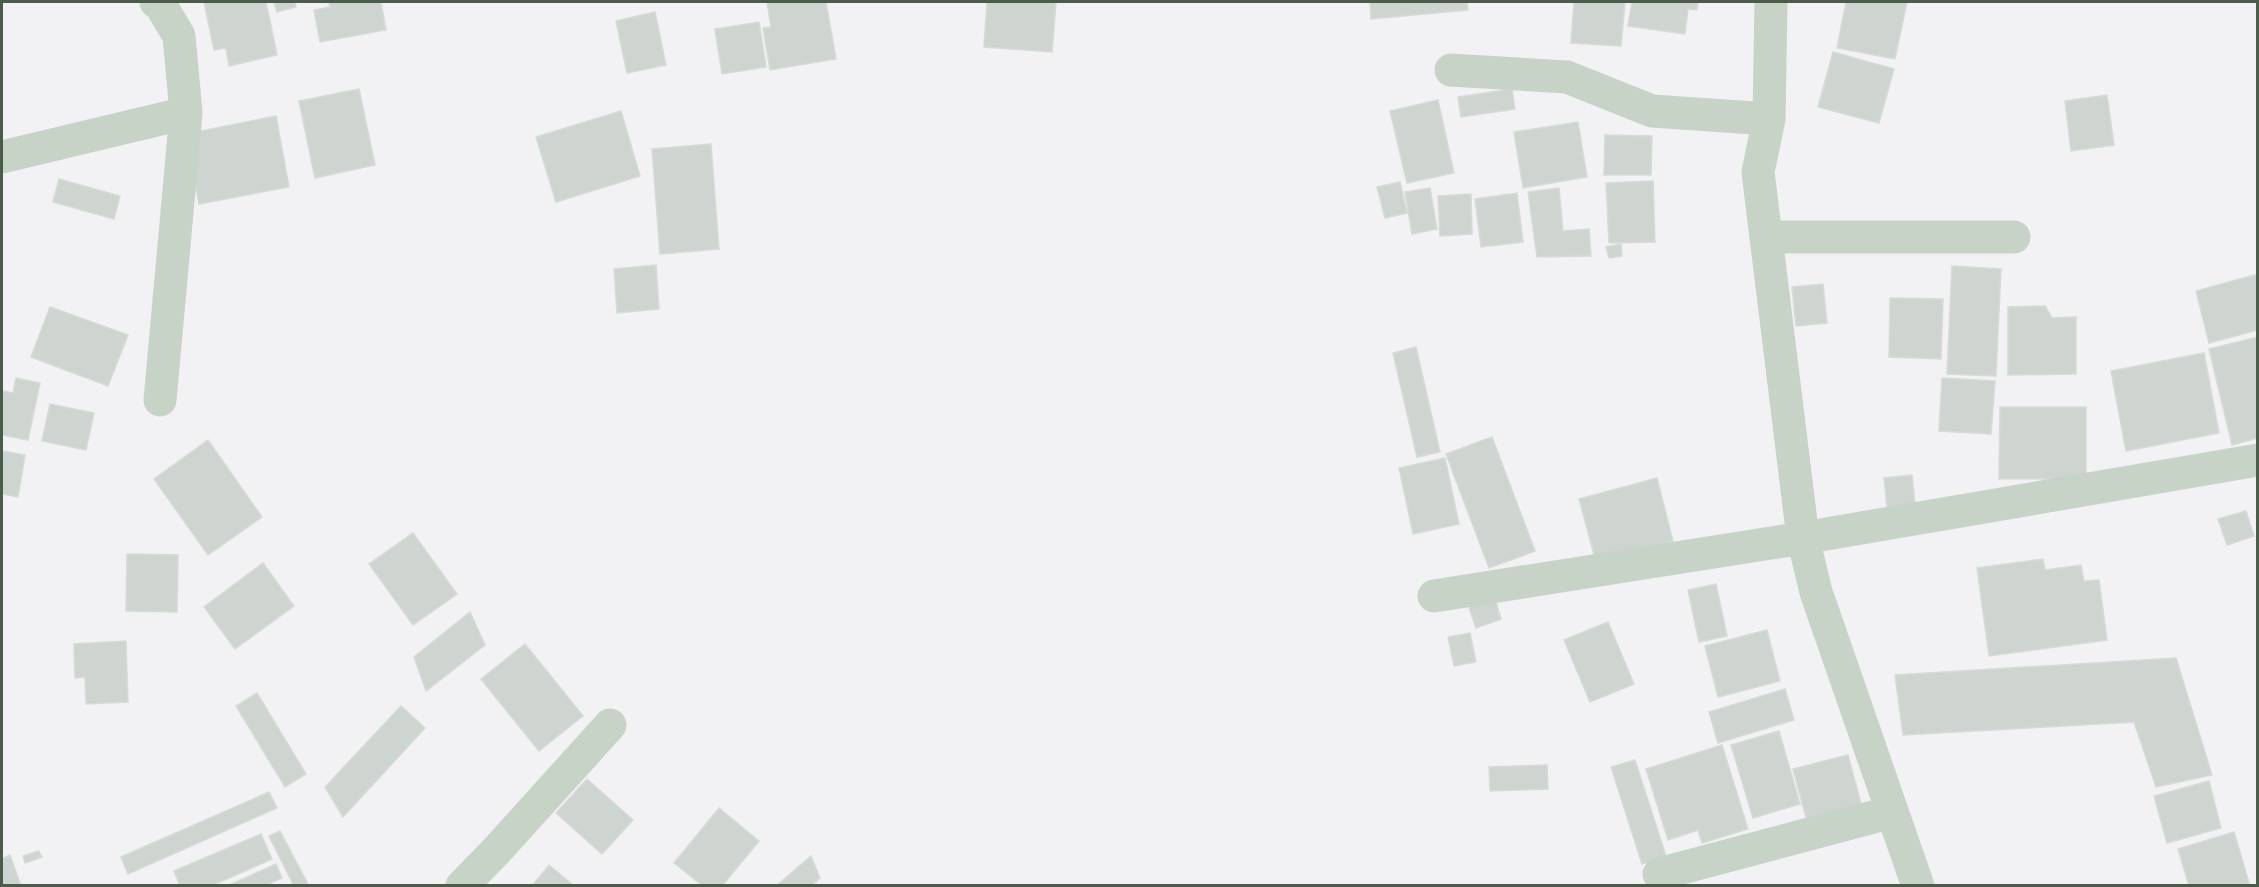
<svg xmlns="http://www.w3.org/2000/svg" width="2259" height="887" font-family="'Alegreya Sans',sans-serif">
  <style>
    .building { fill: #ced4cf; stroke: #d6dbd7; stroke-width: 1.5 }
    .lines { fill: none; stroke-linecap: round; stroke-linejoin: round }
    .street { stroke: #c7d3c6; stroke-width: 33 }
  </style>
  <rect width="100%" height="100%" fill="#f2f1f3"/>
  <!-- building -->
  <path class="building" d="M204,2H266L277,55L229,66L226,48L214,50Z
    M274,2H295L296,7L277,12Z
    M329,2H381L386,30L320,42L314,10L330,7Z
    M767,2H826L836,59L770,70L763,28L771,27Z
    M987,2H1056L1052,52L984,47Z
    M1370,2H1467L1468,10L1371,19Z
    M1574,2H1625L1621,46L1571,43Z
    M1632,2H1698L1697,10L1688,9L1685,34L1628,26Z
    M1846,2H1907L1895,59L1837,48Z
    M655,12L666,65L627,73L616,21Z
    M759,22L766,67L722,74L715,29Z
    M1833,52L1894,69L1879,123L1818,107Z
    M359,89L375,165L315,178L299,101Z
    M1512,89L1515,109L1461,117L1458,97Z
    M2107,95L2114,145L2071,151L2065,101Z
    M1438,100L1454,173L1407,183L1390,111Z
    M621,111L640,176L556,202L536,137Z
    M276,116L289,187L199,204L186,134Z
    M1578,122L1587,177L1523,188L1514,132Z
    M1605,135L1652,136L1651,175H1604Z
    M711,144L719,249L660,254L652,149Z
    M59,179L120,196L114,219L53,202Z
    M1653,181L1655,242L1609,243L1606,183Z
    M1400,182L1407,213L1385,218L1377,187Z
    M1430,188L1437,229L1412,234L1405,192Z
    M1559,188L1563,231L1589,229L1591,256L1537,257L1528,192Z
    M1517,193L1523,242L1481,247L1475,199Z
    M1471,194L1472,234L1440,236L1438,196Z
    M1621,244L1622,256L1609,258L1606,247Z
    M656,265L659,309L617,313L614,269Z
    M1952,266L2001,269L1996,376L1947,374Z
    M2258,274V330L2209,343L2196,291Z
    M1823,284L1827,323L1796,326L1792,287Z
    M1890,298L1943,299L1941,359L1889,357Z
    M2045,306L2052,318L2076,317V374L2008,375V307Z
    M50,307L128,335L108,386L31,357Z
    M2258,337V438L2232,445L2209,349Z
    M1416,347L1440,452L1417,457L1393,353Z
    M2204,353L2219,433L2126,451L2111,371Z
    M16,378L40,383L28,440L2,435V391L13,393Z
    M1942,378L1995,381L1991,434L1939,431Z
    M50,404L94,413L86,450L42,441Z
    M2000,407H2086V479H1999Z
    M1492,437L1535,551L1489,568L1446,454Z
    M208,440L262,517L208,555L154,479Z
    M2,451L25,455L18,497L2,494Z
    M1445,458L1459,524L1413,534L1399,468Z
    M1912,475L1915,504L1887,507L1884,478Z
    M1657,478L1673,541L1596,562L1579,499Z
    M2246,511L2254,536L2227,545L2218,519Z
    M413,533L457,594L413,625L369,564Z
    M127,554L178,555L177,612L126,611Z
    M2043,559L2045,570L2081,565L2084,581L2099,580L2107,640L1989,656L1977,568Z
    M263,563L294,606L235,649L204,607Z
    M1716,584L1727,636L1699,642L1688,590Z
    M1494,596L1501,619L1476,628L1468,605Z
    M470,612L485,645L426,691L414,657Z
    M1608,622L1634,684L1590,702L1564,640Z
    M1767,630L1780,681L1718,697L1705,646Z
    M1470,633L1476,662L1454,666L1448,637Z
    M126,641L128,702L86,704L85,677L75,678L74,644Z
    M525,644L583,716L539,751L481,679Z
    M2176,658L2212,775L2156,787L2134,722L1903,735L1895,675Z
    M1785,689L1794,720L1718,743L1709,712Z
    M257,693L306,774L285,787L236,706Z
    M401,706L425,728L343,817L325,787Z
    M1779,731L1800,804L1753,818L1731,745Z
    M1722,745L1748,829L1702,843L1698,830L1668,840L1646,769Z
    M1848,755L1863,811L1808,825L1793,769Z
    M1635,760L1666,856L1642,864L1611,767Z
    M1547,765L1548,789L1490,791L1489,767Z
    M587,779L633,820L602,854L556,813Z
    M2209,781L2221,828L2167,843L2154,796Z
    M269,792L277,808L128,874L121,857Z
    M719,808L759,841L722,886H703L674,863Z
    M280,831L309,886H294L269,836Z
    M2234,832L2250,886H2189L2178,849Z
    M261,834L272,859L211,886H180L174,871Z
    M39,851L42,857L25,863L23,856Z
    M10,855L21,886H2V859Z
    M811,856L820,878L811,886H776Z
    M276,864L282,878L265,886H227Z
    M549,865L574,886H532Z"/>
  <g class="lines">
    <!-- street -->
    <path class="street" d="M156,2L160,4L179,36L186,113L160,400
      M1771,2L1769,119L1758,172L1803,538L1816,592L1918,886
      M1451,70L1567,77L1652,111L1769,119
      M2,157L186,113
      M1766,237H2014
      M1434,596L1803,538L2258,460
      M1659,874L1892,812
      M462,886L498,849L610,725"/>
  </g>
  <!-- border -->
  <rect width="2259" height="887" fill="none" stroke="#4b5c4b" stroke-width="6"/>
</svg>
